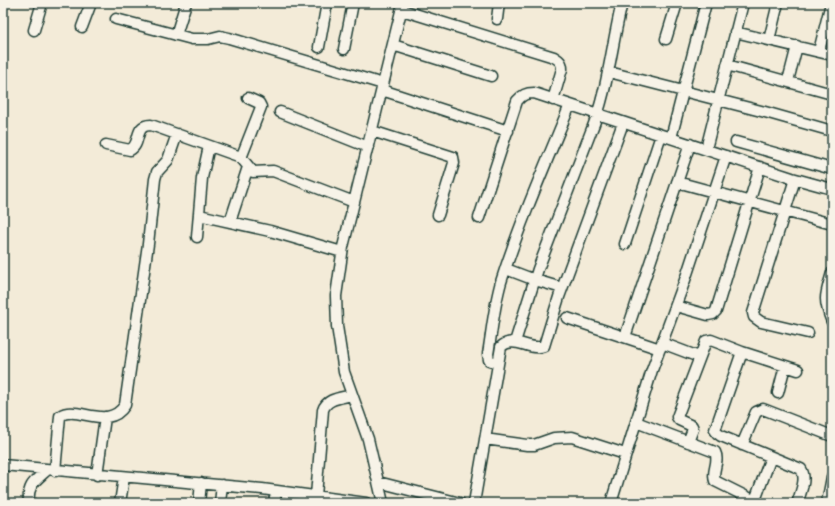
<svg xmlns="http://www.w3.org/2000/svg" width="835" height="506" font-family="Itim,sans-serif">
  <style>
    .lines { fill: none; stroke-linecap: round; stroke-linejoin: round }
    .minor-casing { stroke: #1f3d34; stroke-width: 13 }
    .minor { stroke: #f7f3e8; stroke-width: 10 }
  </style>
  <rect width="100%" height="100%" fill="#f3ebd8"/>
  <filter id="ink" filterUnits="userSpaceOnUse"><feTurbulence type="fractalNoise" baseFrequency=".025" numOctaves="2"/><feDisplacementMap in="SourceGraphic" scale="8" xChannelSelector="R" yChannelSelector="G"/><feConvolveMatrix kernelMatrix="1 2 1 2 8 2 1 2 1" color-interpolation-filters="sRGB"/></filter>
  <g filter="url(#ink)">
    <g class="lines">
      <defs>
        <path id="minor" d="M402,10L554,57C559,60 562,62 562,69L553,100
          M116,19L192,39H208L220,36L229,38L383,84
          M497,19L499,3
          M82,27L91,3
          M34,30L42,3
          M735,32L832,55
          M176,35L186,3
          M666,39L677,3
          M769,40L778,3
          M393,45L491,76
          M319,47L327,3
          M344,49L353,3
          M819,51L831,3
          M727,65L832,94
          M609,72L765,112L832,131
          M788,81L797,46
          M382,90L508,131
          M280,112L368,147
          M372,131L453,157L454,163L438,215
          M671,138L706,3
          M736,142L832,169
          M106,145L130,150C142,144 133,125 151,125L238,156L243,160L253,172L273,171L354,202
          M706,149L743,3
          M241,158L261,107L259,103L248,98
          M795,179L753,313L754,317L761,322L808,333
          M677,182L832,224
          M199,215L270,231L342,252
          M479,218L517,101C522,95 526,93 534,93L792,178L832,189
          M230,222L248,167
          M197,237L202,178L209,146
          M625,244L661,135
          M506,269L535,280L562,288
          M832,273C825,296 823,299 832,322
          M676,306L708,315L713,314L716,311L760,167
          M567,318L660,349
          M625,337L690,144
          M515,342L538,269L590,134C608,92 611,47 622,3
          M662,343L699,357
          M742,352L715,430L717,433L721,436L801,469C807,478 801,491 798,501
          M497,363L489,360L488,354C492,330 494,306 501,282C520,222 546,163 570,105
          M778,393L785,366
          M636,422L715,452C720,462 711,471 715,481L755,501
          M485,439L527,445H534L554,438L572,437L625,454
          M688,442L693,429L692,426L679,420L677,417L706,341L711,340L742,352L798,370
          M742,445L756,412L763,409L832,436
          M3,465L262,489L366,503
          M55,471L60,416C76,404 108,432 125,405L148,244L155,179L157,172L168,160L177,134
          M97,475L105,417
          M378,482L460,503
          M316,496L323,410C327,398 341,398 352,395
          M29,503C27,485 35,481 47,470
          M120,503L124,477
          M199,503L201,483
          M220,503L222,485
          M274,503L276,491
          M383,503L368,439L344,372L337,326L336,296L343,247L403,3
          M474,503L501,347C513,334 531,352 544,346L559,297L623,123
          M611,503L652,370L685,280L726,156
          M754,503L771,457
          M827,503L832,477"/>
      </defs>
      <!-- minor casing -->
      <use href="#minor" class="minor-casing"/>
      <!-- minor -->
      <use href="#minor" class="minor"/>
    </g>
  </g>
  <!-- margin -->
  <rect width="835" height="506" fill="none" stroke="#f7f3e8" stroke-width="16"/>
  <rect x="8" y="8" width="819" height="490" fill="none" stroke="#1f3d34" stroke-width="1.5" filter="url(#ink)"/>
</svg>
